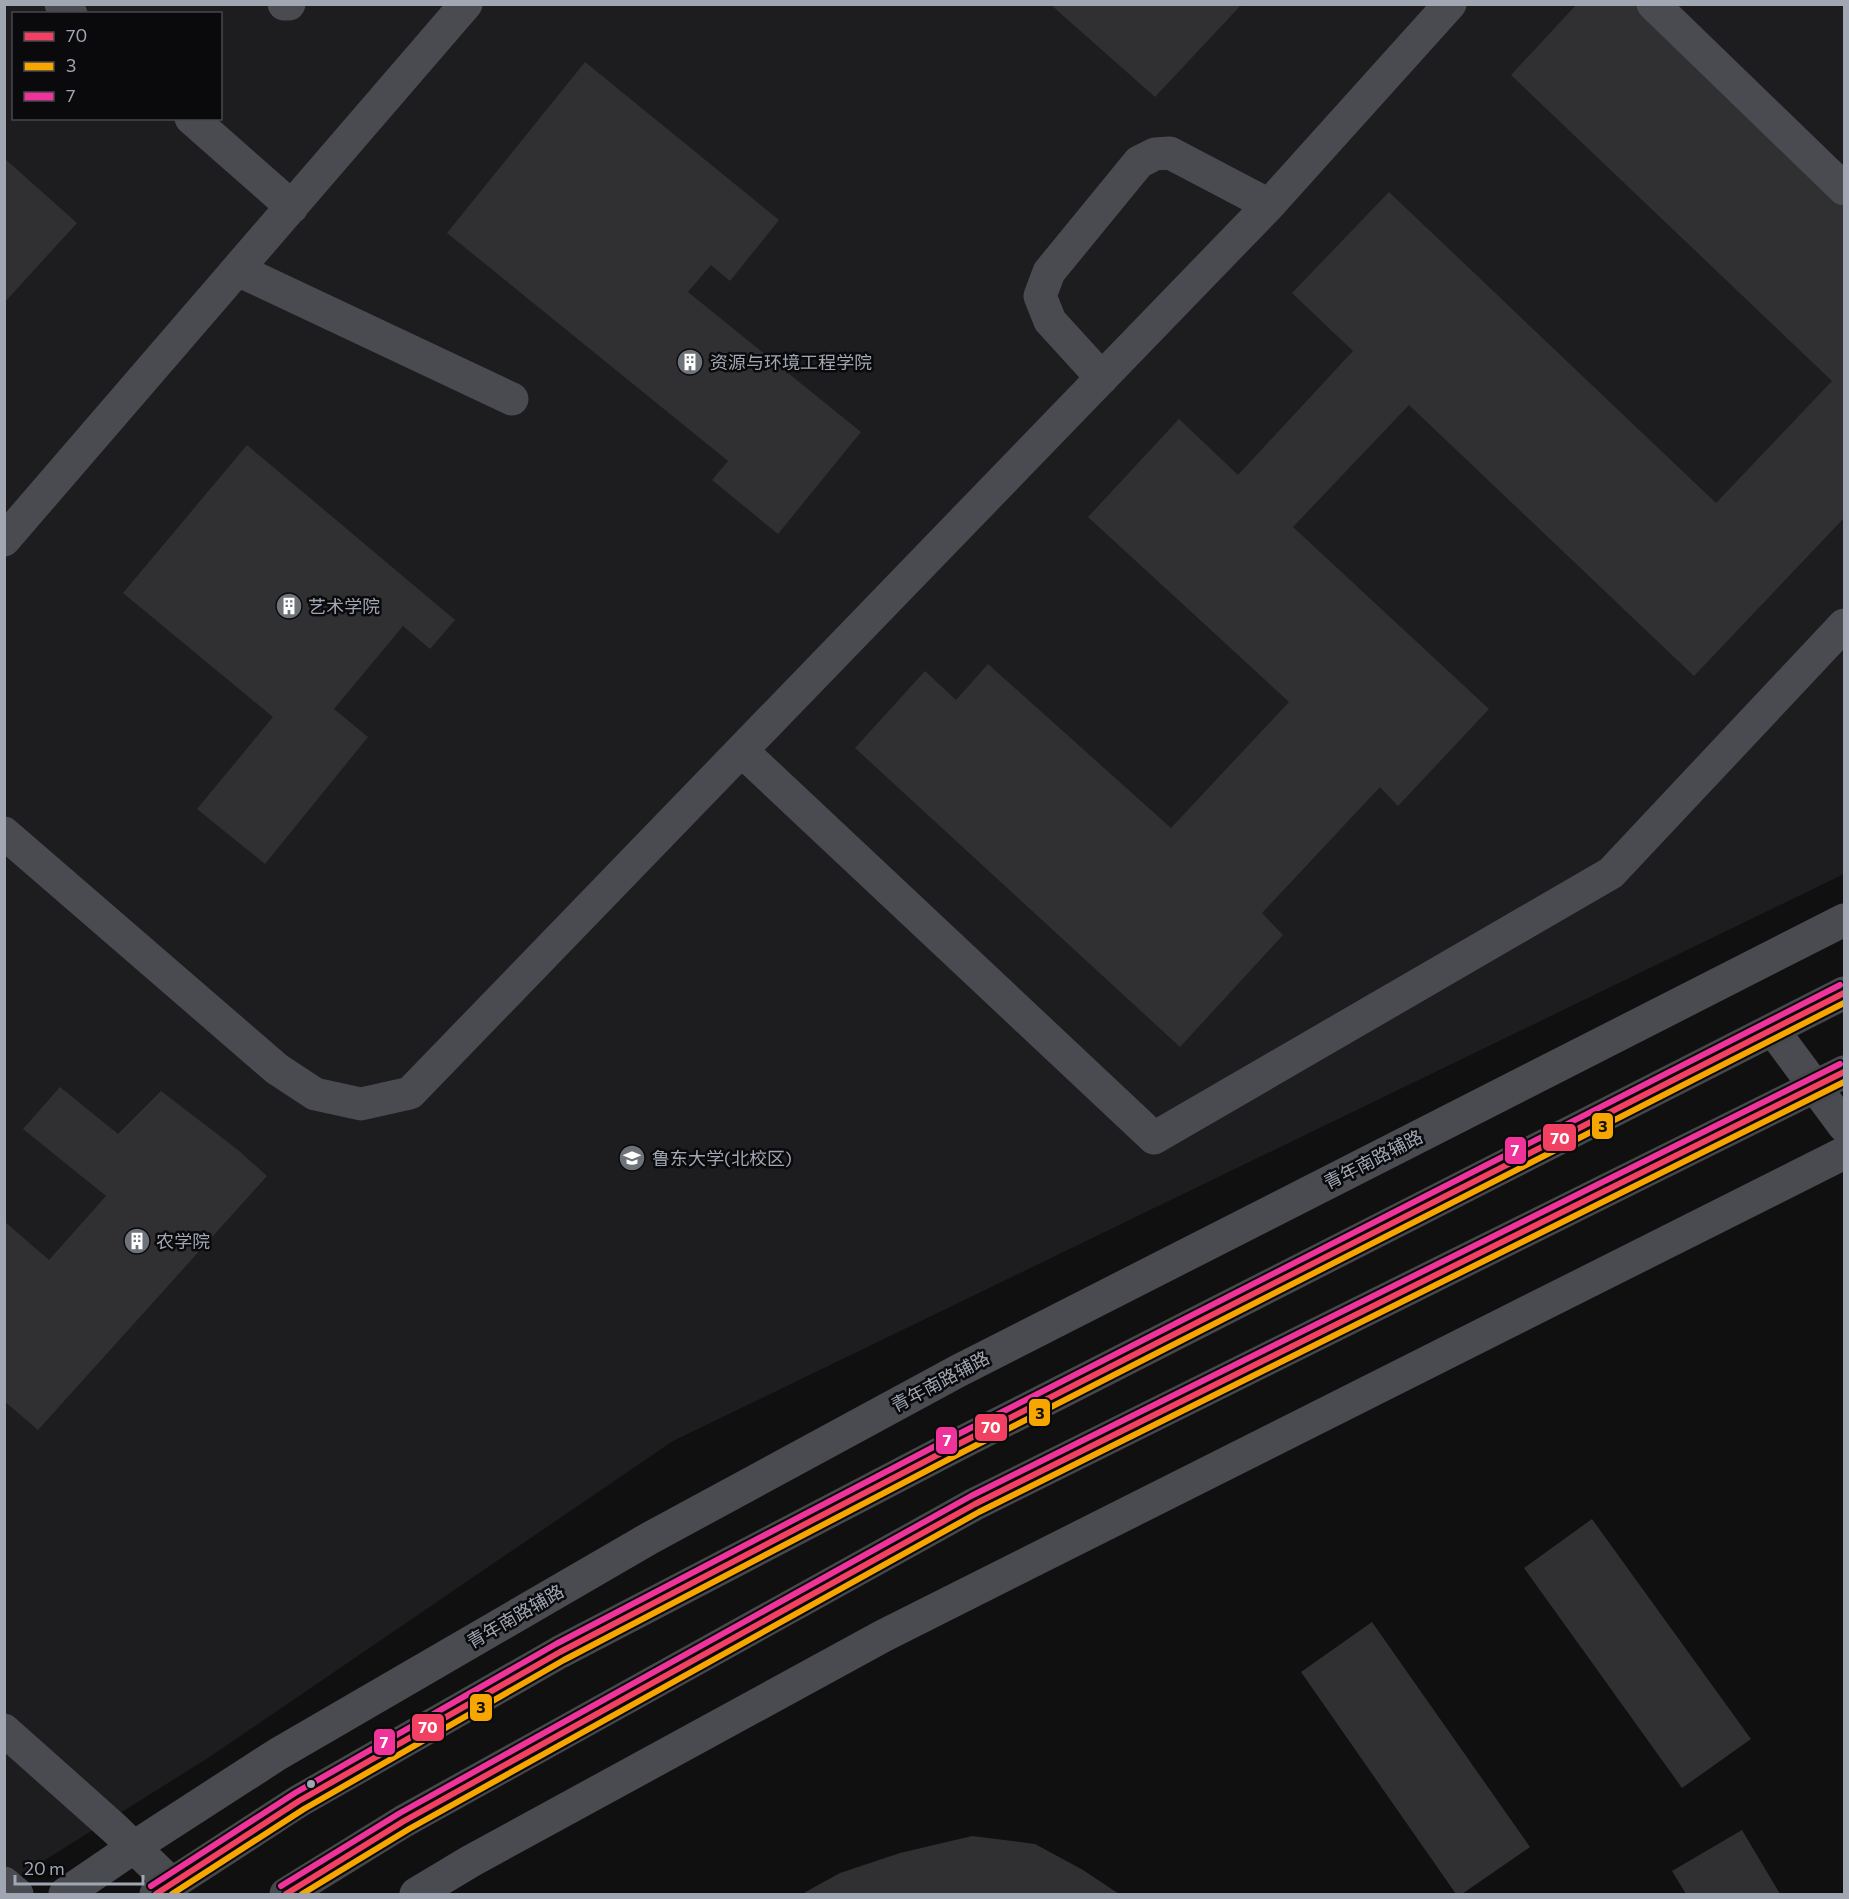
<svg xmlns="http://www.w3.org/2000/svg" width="1849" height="1899" font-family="Commissioner,'Noto Sans SC',sans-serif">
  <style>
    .built { fill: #1d1d1f; fill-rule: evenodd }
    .building { fill: #303033 }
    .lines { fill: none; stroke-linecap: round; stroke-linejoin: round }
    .minor { stroke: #4a4b50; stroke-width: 33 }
    .major { stroke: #46484b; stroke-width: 33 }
    .bus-1-casing { stroke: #0a0a0c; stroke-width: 10 }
    .bus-2-casing { stroke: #0a0a0c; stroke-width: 10 }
    .bus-3-casing { stroke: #0a0a0c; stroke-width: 10 }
    .bus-1 { stroke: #f24062; stroke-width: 6 }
    .bus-2 { stroke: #f7a600; stroke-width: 6 }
    .bus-3 { stroke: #ef339a; stroke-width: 6 }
    .bus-dot { fill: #a0a6b2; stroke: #0a0a0c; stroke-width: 2 }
    .labels { text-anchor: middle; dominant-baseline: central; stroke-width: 5; stroke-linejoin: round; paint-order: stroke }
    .poi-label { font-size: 18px; fill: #a0a6b2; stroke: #0a0a0c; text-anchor: start }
    .street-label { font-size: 18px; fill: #a0a6b2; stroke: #0a0a0c }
    .line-badge { stroke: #0a0a0c; stroke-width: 2 }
    .badge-label { font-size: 16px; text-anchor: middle; font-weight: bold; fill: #fff }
    .pale-badge-label { font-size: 16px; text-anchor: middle; font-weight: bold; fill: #111 }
  </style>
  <rect width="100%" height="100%" fill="#101010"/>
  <!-- built -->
  <path class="built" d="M5,5H1844V874L673,1441L208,1758L5,1885ZM14,14H220V118H14Z"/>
  <!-- building -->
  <path class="building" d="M1050,4H1242L1155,97Z
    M1577,4H1641L1844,199V518L1694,676L1409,405L1293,527L1489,709L1398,806L1380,787L1262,913L1283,935L1180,1047L855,748L925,671L956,700L988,664L1171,828L1289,702L1088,517L1179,419L1238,475L1353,351L1292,293L1389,192L1716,503L1832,381L1511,75Z
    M585,62L779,220L730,281L711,265L688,292L861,432L778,534L712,480L728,461L447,233Z
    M4,158L77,223L4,303Z
    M247,445L455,620L430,649L403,626L334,709L368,737L265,864L197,809L273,717L123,593Z
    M60,1087L118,1134L161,1091L238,1150L267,1176L38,1430L4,1401V1221L49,1260L106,1196L23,1129Z
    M1592,1519L1751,1739L1682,1788L1524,1568Z
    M1372,1622L1530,1847L1462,1894H1456L1301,1672Z
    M1742,1830L1780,1894H1686L1672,1871Z
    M972,1836L1035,1844L1083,1870L1119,1894H802L840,1873L900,1853Z"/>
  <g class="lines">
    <!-- minor -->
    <path class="minor" d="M61,4L71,14
      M284,4H289
      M1653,4L1844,189
      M191,118L292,207
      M238,270L512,399
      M1102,378L1050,321L1040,296L1049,272L1139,162L1155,154L1170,153L1269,205
      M4,540L466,4
      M742,751L1154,1138L1611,873L1844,625
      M4,833L277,1069L315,1094L361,1104L410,1093L1269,205L1450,4
      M1773,1030L1844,1126
      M4,1730L114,1828L171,1883
      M4,1883L17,1894
      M65,1894L134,1847L278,1754L650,1538L958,1371L1844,920
      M416,1894L471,1861L883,1636L1844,1153"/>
    <!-- major -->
    <path class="major" d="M156,1894L299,1801L560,1652L949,1449L1844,993
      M286,1894L404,1821L975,1504L1844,1072"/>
    <defs>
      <path id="bus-1" d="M156,1894L299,1801L560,1652L949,1449L1844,993
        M286,1894L404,1821L975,1504L1844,1072"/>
      <path id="bus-2" d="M172,1894L304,1809L564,1660L953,1457L1844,1003
        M302,1894L409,1829L979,1512L1844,1082"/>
      <path id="bus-3" d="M151,1886L295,1793L556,1644L945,1441L1840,985
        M281,1886L400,1813L971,1496L1840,1064"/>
    </defs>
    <!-- bus-1 casing -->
    <use href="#bus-1" class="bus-1-casing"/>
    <!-- bus-2 casing -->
    <use href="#bus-2" class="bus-2-casing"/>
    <!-- bus-3 casing -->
    <use href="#bus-3" class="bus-3-casing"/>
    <!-- bus-1 -->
    <use href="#bus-1" class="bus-1"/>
    <!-- bus-2 -->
    <use href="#bus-2" class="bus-2"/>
    <!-- bus-3 -->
    <use href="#bus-3" class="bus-3"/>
  </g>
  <!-- icons -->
  <defs>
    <symbol id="building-disc" viewBox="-11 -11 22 22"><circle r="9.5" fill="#6e7279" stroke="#0a0a0c"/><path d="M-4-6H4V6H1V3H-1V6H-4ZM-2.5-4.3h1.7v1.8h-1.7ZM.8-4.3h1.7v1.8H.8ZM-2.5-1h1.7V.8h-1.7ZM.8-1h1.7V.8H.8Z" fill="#fff"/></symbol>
    <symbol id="university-disc" viewBox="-11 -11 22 22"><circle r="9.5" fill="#6e7279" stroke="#0a0a0c"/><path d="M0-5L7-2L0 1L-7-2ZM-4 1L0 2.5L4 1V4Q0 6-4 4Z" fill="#fff"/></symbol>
  </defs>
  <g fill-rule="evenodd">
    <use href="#building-disc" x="675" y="347" width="30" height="30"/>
    <use href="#building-disc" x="274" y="591" width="30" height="30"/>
    <use href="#university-disc" x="617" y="1143" width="30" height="30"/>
    <use href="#building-disc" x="122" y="1226" width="30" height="30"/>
  </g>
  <!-- markers -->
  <circle class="bus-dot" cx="311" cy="1784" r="5"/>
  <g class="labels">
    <!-- poi labels -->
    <g class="poi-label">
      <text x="710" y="362">资源与环境工程学院</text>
      <text x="308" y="606">艺术学院</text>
      <text x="652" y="1158">鲁东大学(北校区)</text>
      <text x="156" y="1241">农学院</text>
    </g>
    <!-- street labels -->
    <g class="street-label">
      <text transform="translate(1373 1159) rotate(-27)">青年南路辅路</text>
      <text transform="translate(940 1381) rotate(-28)">青年南路辅路</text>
      <text transform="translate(515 1616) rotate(-30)">青年南路辅路</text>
    </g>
  </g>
  <g class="line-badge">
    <rect x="1591" y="1112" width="23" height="28" rx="6" fill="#f7a600"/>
    <rect x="1542" y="1123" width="35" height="29" rx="6" fill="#f24062"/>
    <rect x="1504" y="1136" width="23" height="29" rx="6" fill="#ef339a"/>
    <rect x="1028" y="1398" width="23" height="29" rx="6" fill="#f7a600"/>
    <rect x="974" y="1413" width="34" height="29" rx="6" fill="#f24062"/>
    <rect x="935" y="1426" width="23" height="29" rx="6" fill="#ef339a"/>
    <rect x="469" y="1693" width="24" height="29" rx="6" fill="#f7a600"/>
    <rect x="411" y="1713" width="34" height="29" rx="6" fill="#f24062"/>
    <rect x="373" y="1728" width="23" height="28" rx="6" fill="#ef339a"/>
  </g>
  <g class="badge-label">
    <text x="1560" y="1144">70</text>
    <text x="1515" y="1156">7</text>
    <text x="991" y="1433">70</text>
    <text x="947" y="1446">7</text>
    <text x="428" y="1733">70</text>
    <text x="384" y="1748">7</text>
  </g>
  <g class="pale-badge-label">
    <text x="1603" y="1132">3</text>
    <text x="1040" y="1419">3</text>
    <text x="481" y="1713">3</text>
  </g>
  <!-- border -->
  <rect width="1849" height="1899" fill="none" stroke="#a0a6b2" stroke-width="12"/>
  <!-- legend -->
  <rect x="12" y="12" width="210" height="108" fill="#0a0a0c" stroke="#46484e" stroke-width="1.5"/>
  <rect x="24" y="32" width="30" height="9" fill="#f24062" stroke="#46484e" stroke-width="1.5"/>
  <text x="66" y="42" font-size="18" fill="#a0a6b2">70</text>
  <rect x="24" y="62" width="30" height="9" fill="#f7a600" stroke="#46484e" stroke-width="1.5"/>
  <text x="66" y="72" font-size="18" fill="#a0a6b2">3</text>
  <rect x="24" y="92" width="30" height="9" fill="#ef339a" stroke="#46484e" stroke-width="1.5"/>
  <text x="66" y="102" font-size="18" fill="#a0a6b2">7</text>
  <!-- scale -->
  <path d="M15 1875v9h128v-9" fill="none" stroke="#a0a6b2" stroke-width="3"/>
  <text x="24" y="1875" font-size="18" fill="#a0a6b2" stroke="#0a0a0c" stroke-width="4.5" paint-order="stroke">20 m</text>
</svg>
